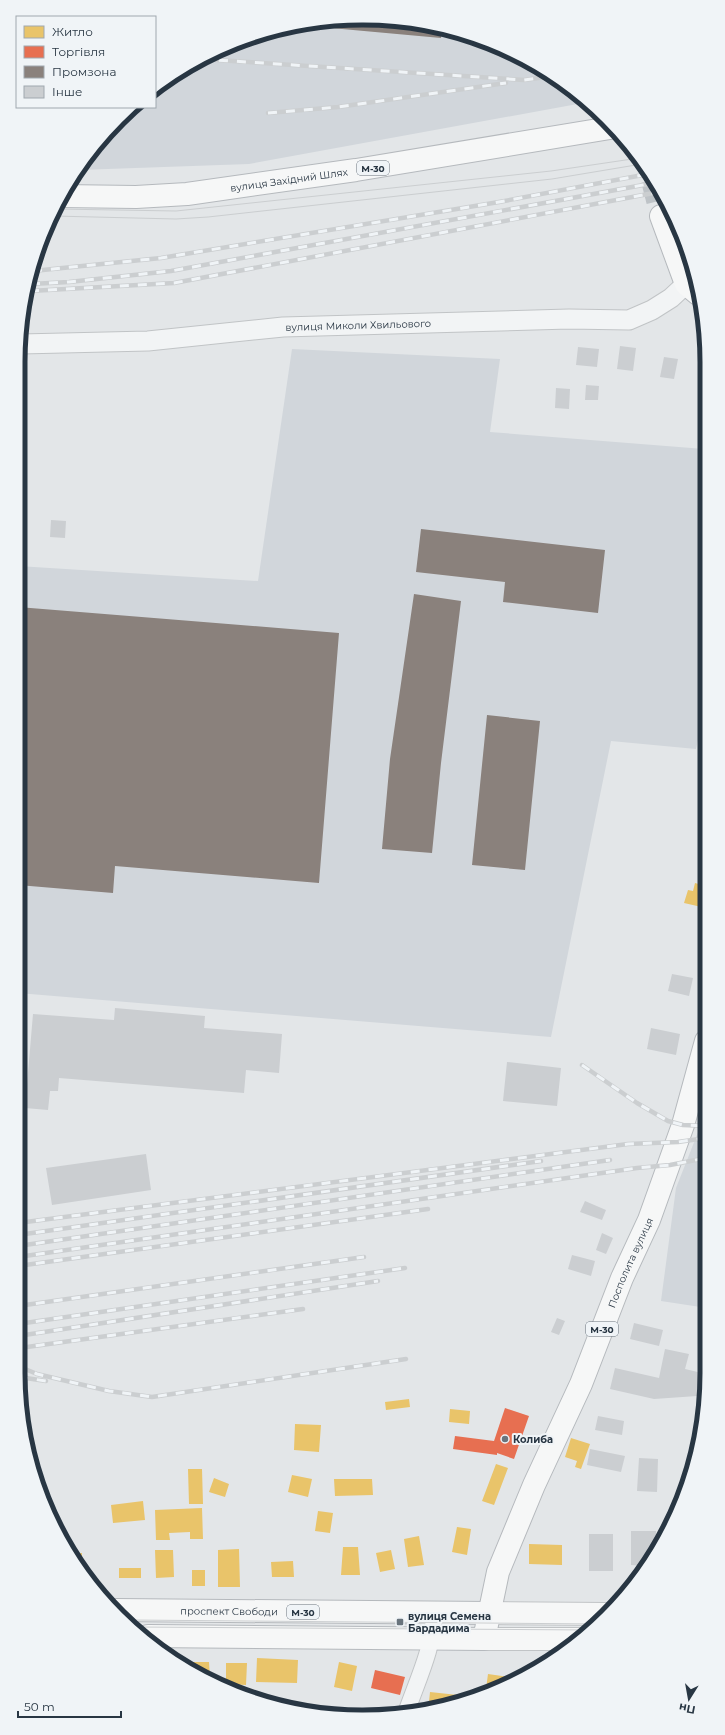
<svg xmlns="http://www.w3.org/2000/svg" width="725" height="1735" font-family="Montserrat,sans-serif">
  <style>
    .built { fill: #d1d6db }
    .homes { fill: #e9c46a }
    .shops { fill: #e76f51 }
    .industry { fill: #8a817c }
    .building { fill: #cbced1 }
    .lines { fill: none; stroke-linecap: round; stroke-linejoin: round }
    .trunk-tunnel { stroke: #bec3c7; stroke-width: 22; stroke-dasharray: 22 11; stroke-linecap: butt }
    .minor-casing { stroke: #c1c4c6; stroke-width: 18 }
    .tertiary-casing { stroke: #c1c4c6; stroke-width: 21 }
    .secondary-casing { stroke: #c1c4c6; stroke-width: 24 }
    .trunk-casing { stroke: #b5b9bd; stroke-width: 24 }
    .minor { stroke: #f2f4f5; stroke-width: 16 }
    .tertiary { stroke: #f2f4f5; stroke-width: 19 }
    .secondary { stroke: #f6f7f7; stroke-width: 22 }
    .trunk { stroke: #f6f7f7; stroke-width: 22 }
    .tram { stroke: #cbced0; stroke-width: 1 }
    .rail-casing { stroke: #cbced0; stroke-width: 4.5 }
    .rail { stroke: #f0f4f7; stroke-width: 3; stroke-dasharray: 9; stroke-linecap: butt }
    .poi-dot { fill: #69747d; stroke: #f0f4f7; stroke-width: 1.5 }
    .labels { text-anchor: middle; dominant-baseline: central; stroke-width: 4; stroke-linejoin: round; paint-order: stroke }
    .shield { fill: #f0f4f7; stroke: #646f79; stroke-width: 1 }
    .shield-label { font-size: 9px; font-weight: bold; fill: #283643 }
    .street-label { font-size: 10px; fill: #283643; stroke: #f0f4f7 }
    .poi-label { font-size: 10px; font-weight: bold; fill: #283643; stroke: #f0f4f7; text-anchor: start }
    .rim { fill: none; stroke: #283643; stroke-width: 5 }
  </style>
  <rect width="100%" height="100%" fill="#e3e6e8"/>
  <!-- built -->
  <path class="built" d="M340,19L408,21L473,36L554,76L583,103L249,164L79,170L104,135L134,107H155V88L210,53L274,30Z
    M292,349L500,359L490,432L704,449L705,710L696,749L611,741L551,1037L18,993V566L258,581Z
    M706,1112L707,1308L661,1301L676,1188Z"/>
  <!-- homes -->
  <path class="homes" d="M695,883L706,886V908L684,903L688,890L693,891Z
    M409,1399L410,1407L386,1410L385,1402Z
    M450,1409L470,1411L469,1424L449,1422Z
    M295,1424L321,1425L319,1452L294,1450Z
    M571,1438L590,1444L581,1469L575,1467L577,1461L565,1457Z
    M496,1464L508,1468L494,1505L482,1501Z
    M188,1469H202L203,1504H189Z
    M292,1475L312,1479L308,1497L288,1492Z
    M214,1478L229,1484L225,1497L209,1492Z
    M334,1479H372L373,1495L335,1496Z
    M143,1501L145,1520L113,1523L111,1505Z
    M202,1508L203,1539H190V1532L169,1533L170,1540H156L155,1510Z
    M318,1511L333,1513L330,1533L315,1531Z
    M457,1527L471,1529L467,1555L452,1552Z
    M419,1536L424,1565L408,1567L404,1539Z
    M529,1544L562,1545V1565L529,1564Z
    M343,1547H358L360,1575H341Z
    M239,1549L240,1587H218V1550Z
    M155,1550H173L174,1577L156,1578Z
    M391,1550L395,1569L380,1572L376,1553Z
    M82,1553V1569L71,1554Z
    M293,1561L294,1577H272L271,1562Z
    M119,1568H141V1578H119Z
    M192,1570H205V1586H192Z
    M257,1658L298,1660L297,1683L256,1682Z
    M180,1662H209L210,1678L190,1671Z
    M339,1662L357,1666L352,1691L334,1687Z
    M226,1663H247L246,1685L226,1684Z
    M488,1674L509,1677L508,1681L486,1689Z
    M430,1692L467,1696L428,1711Z"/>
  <!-- shops -->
  <path class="shops" d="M505,1408L529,1416L514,1459L497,1453V1455L453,1449L455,1436L494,1441Z
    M375,1670L405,1677L400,1695L371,1688Z"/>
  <!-- industry -->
  <path class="industry" d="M337,19L408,21L442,29L441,38L331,28L332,20Z
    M421,529L605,550L598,613L503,602L505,582L416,572Z
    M414,594L461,601L441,763L432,853L382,849L390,759Z
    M18,607L339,633L319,883L115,866L113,893L18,885Z
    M487,715L540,721L525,870L472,865Z"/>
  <!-- building -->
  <path class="building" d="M620,346L636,348L633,371L617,369Z
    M578,347L599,349L597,367L576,365Z
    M664,357L678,359L674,379L660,377Z
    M702,377H704V397L699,396Z
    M586,385L599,386L598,400H585Z
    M556,388L570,389L569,409L555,408Z
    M51,520L66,521L65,538L50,537Z
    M672,974L693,978L689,996L668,991Z
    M115,1008L205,1016L204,1028L282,1034L279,1073L246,1070L244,1093L59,1078L58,1091H50L48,1110L25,1108L33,1014L114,1020Z
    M651,1028L680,1034L676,1055L647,1049Z
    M507,1062L561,1068L557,1106L503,1101Z
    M146,1154L151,1190L52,1205L46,1168Z
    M585,1201L606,1210L602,1220L580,1212Z
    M602,1233L613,1238L606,1254L596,1250Z
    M572,1255L595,1261L591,1276L568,1269Z
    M557,1318L565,1321L559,1335L551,1332Z
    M634,1323L663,1330L659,1346L630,1339Z
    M665,1349L689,1354L685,1369L702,1373L697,1396L654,1399L610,1389L615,1368L659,1378Z
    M598,1416L624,1421L622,1435L595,1430Z
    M590,1449L625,1456L621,1472L587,1465Z
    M639,1458L658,1459L657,1492L637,1491Z
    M631,1531H656V1545L645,1566L631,1565Z
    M589,1534H613V1571H589Z"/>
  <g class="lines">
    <!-- trunk-tunnel -->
    <path class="trunk-tunnel" d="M652,180L661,216"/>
    <defs>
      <path id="minor" d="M406,1713C417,1681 434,1647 434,1613"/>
      <g id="tertiary">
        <path id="s1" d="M21,344L148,341L283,327L569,319L629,320L652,310L671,298L686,284"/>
      </g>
      <path id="secondary" d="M489,1613L606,1614
        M484,1639H579"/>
      <g id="trunk">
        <path id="s2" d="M61,196L136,197L187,194L356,170L610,128"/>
        <path d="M661,216L686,284L698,294"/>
        <path id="s3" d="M116,1610L489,1613"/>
        <path id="s4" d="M148,1636L484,1639L498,1572L534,1485L581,1384L622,1278L649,1220L683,1125L706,1041"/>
      </g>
    </defs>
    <!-- minor casing -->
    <use href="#minor" class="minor-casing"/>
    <!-- tertiary casing -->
    <use href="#tertiary" class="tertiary-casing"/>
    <!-- secondary casing -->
    <use href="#secondary" class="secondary-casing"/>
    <!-- trunk casing -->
    <use href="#trunk" class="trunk-casing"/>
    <!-- minor -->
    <use href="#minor" class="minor"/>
    <!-- tertiary -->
    <use href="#tertiary" class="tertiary"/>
    <!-- secondary -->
    <use href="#secondary" class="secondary"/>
    <!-- trunk -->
    <use href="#trunk" class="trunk"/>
    <!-- tram -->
    <path class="tram" d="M56,209L176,211L551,171L639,158
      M53,216L176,219L208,217L552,179L642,164
      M129,1620L597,1624
      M136,1627L591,1630"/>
    <defs>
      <path id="rail" d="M201,59L524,80L553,76
        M268,113L338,107L506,83
        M33,271L161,258L499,202L648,174
        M31,284L69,282L171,271L654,183
        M30,291L174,283L659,192
        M582,1065L637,1103L668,1121L683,1125L706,1126
        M18,1223L628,1144L678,1142L706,1138
        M18,1235L541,1161
        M18,1246L610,1160
        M18,1257L637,1168L670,1165L706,1158
        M18,1266L428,1209
        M18,1306L364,1257
        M18,1324L405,1268
        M18,1336L378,1281
        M18,1345L27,1347L303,1309
        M18,1366L37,1374L109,1391L152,1397L406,1359
        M19,1377L46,1381"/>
    </defs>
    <!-- rail casing -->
    <use href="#rail" class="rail-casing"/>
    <!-- rail -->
    <use href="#rail" class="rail"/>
  </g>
  <!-- markers -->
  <g class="poi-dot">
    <circle cx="505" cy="1439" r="4"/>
    <rect x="396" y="1618" width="8" height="8" rx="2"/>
  </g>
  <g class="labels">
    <!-- shield labels -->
    <g class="shield">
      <rect x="357" y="161" width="32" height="14" rx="3"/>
      <rect x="586" y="1322" width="32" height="14" rx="3"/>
      <rect x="287" y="1605" width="32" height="14" rx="3"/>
    </g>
    <g class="shield-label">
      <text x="373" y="168">М-30</text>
      <text x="602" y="1329">М-30</text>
      <text x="303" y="1612">М-30</text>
    </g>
    <!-- street labels -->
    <g class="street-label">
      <text stroke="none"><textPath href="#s2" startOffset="229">вулиця Західний Шлях</textPath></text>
      <text stroke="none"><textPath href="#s1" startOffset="338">вулиця Миколи Хвильового</textPath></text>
      <text stroke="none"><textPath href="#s4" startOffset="741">Посполита вулиця</textPath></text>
      <text stroke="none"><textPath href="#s3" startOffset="113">проспект Свободи</textPath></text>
    </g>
    <!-- poi labels -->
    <g class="poi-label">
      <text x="513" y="1439">Колиба</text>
      <text x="408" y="1616">вулиця Семена<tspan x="408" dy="12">Бардадима</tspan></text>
    </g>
  </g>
  <!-- crop -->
  <path d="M0 0H725V1735H0ZM362 25H363A337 337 0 0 1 700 362V1373A337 337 0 0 1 363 1710H362A337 337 0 0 1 25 1373V362A337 337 0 0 1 362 25Z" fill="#f0f4f7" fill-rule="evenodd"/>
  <path class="rim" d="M362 25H363A337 337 0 0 1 700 362V1373A337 337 0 0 1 363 1710H362A337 337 0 0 1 25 1373V362A337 337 0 0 1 362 25Z"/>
  <!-- legend -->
  <rect x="16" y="16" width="140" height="92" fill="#f0f4f7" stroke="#a0a8af"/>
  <rect x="24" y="26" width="20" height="12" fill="#e9c46a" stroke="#a0a8af"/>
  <text x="52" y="36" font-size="12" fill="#283643">Житло</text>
  <rect x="24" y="46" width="20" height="12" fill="#e76f51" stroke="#a0a8af"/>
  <text x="52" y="56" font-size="12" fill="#283643">Торгівля</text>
  <rect x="24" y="66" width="20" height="12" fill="#8a817c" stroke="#a0a8af"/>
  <text x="52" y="76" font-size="12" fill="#283643">Промзона</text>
  <rect x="24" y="86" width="20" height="12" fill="#cbced1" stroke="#a0a8af"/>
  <text x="52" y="96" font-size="12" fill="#283643">Інше</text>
  <!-- north arrow -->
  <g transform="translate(689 1699) rotate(191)" stroke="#f0f4f7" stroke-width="3" paint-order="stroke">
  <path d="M0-3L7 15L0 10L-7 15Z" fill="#283643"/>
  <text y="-6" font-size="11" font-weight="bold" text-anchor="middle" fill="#283643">Пн</text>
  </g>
  <!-- scale -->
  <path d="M18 1711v6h103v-6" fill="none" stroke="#283643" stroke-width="2"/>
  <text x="24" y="1711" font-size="12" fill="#283643" stroke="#f0f4f7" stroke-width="3" paint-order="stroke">50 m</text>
</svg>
